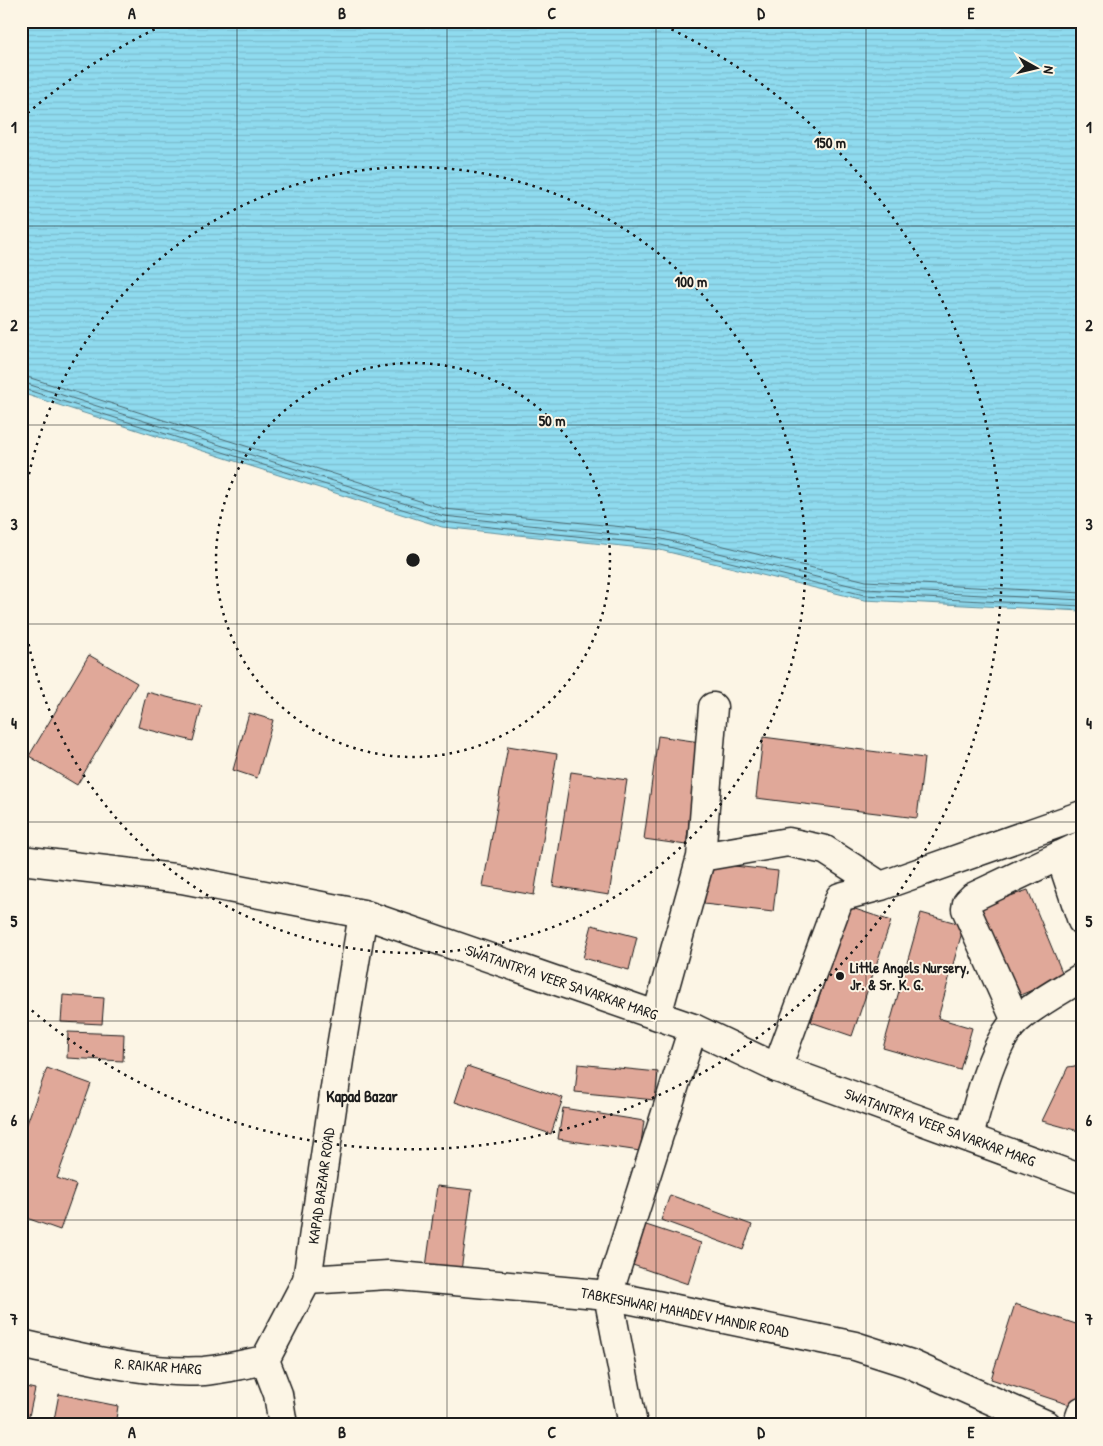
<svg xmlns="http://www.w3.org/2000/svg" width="1103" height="1446" font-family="'Patrick Hand',sans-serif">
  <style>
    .water { fill: url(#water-rules); stroke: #618f9b }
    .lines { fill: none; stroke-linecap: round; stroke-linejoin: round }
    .shore { stroke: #4a6870; stroke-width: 1 }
    .building { fill: #e0a899; stroke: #1c1c1c }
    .street-casing { stroke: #1c1c1c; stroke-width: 31 }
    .secondary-casing { stroke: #1c1c1c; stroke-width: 31 }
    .street { stroke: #fcf5e5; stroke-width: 28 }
    .secondary { stroke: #fcf5e5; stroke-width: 28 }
    .grid { fill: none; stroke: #1c1c1c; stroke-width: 1; stroke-opacity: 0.55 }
    .ring { fill: none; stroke: #1c1c1c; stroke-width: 2.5; stroke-dasharray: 2.5 5 }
    .poi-dot { fill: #1c1c1c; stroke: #fcf5e5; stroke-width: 2 }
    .labels { text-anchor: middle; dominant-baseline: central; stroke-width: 4; stroke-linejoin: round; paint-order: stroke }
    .poi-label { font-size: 15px; font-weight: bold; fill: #1c1c1c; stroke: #fcf5e5; text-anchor: start }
    .street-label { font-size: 15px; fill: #1c1c1c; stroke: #fcf5e5 }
    .neighbourhood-label { font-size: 16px; font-weight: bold; fill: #1c1c1c; stroke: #fcf5e5 }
    .centre { fill: #1c1c1c; stroke: #fcf5e5; stroke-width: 2.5 }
    .ring-label { font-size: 15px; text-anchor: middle; font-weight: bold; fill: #1c1c1c; stroke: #fcf5e5; stroke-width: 4; stroke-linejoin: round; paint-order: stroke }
    .neatline { fill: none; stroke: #1c1c1c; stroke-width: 2 }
    .grid-label { font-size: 16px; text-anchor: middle; font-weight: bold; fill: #1c1c1c }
  </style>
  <defs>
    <pattern id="water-rules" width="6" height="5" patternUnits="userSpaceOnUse" patternTransform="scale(1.25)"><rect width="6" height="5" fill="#8fdbef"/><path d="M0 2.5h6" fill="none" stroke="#7bbbcc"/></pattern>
  </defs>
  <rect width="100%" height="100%" fill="#fcf5e5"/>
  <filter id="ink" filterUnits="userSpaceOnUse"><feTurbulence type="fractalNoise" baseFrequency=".02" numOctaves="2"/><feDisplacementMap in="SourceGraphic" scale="10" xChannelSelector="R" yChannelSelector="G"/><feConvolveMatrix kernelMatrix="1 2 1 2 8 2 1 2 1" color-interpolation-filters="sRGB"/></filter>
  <g filter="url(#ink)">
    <!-- water -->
    <path class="water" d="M21,21H1082V611L864,600L660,550L442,527L21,393Z"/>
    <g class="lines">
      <!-- shore -->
      <path class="shore" d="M21,375L445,509L663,531L866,581L1082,593
        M21,382L444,516L662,539L865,589L1082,600
        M21,388L443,522L661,545L864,595L1082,606"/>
    </g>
    <!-- building -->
    <path class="building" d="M89,655L137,683L77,785L29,756Z
      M147,692L202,706L193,741L138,727Z
      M249,713L273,720L257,778L233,770Z
      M658,736L700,742L686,845L644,839Z
      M763,737L924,758L917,818L756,798Z
      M508,746L557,754L534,895L483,886Z
      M571,772L627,780L609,895L553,886Z
      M1082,862V878L1076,864Z
      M708,863L778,871L773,912L704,904Z
      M1028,890L1064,977L1013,998L973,902L990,903Z
      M849,907L891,921L852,1036L811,1022Z
      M921,913L964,925L938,1018L972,1028L960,1070L883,1048Z
      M592,925L637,937L629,970L583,958Z
      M63,995L104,998L102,1024L61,1022Z
      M68,1032L124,1034L123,1061L67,1058Z
      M578,1064L658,1072L655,1100L575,1092Z
      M1082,1065V1132L1042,1121L1068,1067Z
      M467,1066L563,1098L551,1134L455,1102Z
      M47,1068L91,1084L57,1178L76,1185L60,1230L21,1216V1140Z
      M563,1108L644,1121L640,1151L558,1139Z
      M437,1186L472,1190L461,1271L426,1267Z
      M670,1195L752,1225L743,1250L661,1220Z
      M640,1223L701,1243L688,1284L627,1263Z
      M1015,1304L1082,1326V1400L1079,1408L991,1379Z
      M21,1386L35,1389L27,1425H21Z
      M59,1394L118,1406L115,1425H53Z"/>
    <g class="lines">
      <defs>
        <path id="street" d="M1060,855L1082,921
          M701,857L713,707
          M657,1015L701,857L788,842L825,850L881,886
          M1016,1021L966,909L967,903L973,897L1082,845
          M777,1068L840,897L881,886L1082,815
          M969,1137C977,1107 993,1041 1017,1020C1036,1003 1060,991 1082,977
          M307,1280L388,1275L608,1295L855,1346L908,1363L1047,1425
          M633,1425L608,1295L693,1028
          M1077,1425L1082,1411"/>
        <path id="secondary" d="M21,860L182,879L363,914L693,1028L777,1068L1082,1179
          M21,1344C76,1356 148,1375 204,1371C224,1369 245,1364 265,1360L307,1280L340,1053L363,914
          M265,1360L278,1394L283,1425"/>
      </defs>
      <!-- street casing -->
      <use href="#street" class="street-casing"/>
      <!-- secondary casing -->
      <use href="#secondary" class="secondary-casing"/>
      <!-- street -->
      <use href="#street" class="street"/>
      <!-- secondary -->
      <use href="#secondary" class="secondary"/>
    </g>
  </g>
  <!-- grid -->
  <path class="grid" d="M237,21V1425M447,21V1425M656,21V1425M866,21V1425M21,226H1082M21,425H1082M21,624H1082M21,822H1082M21,1021H1082M21,1220H1082"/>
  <!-- distance rings -->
  <g class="ring">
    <circle cx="413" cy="560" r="197"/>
    <path d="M21 526A393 393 0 1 1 21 594"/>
    <path d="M22 118A590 590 0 0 1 168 23M658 23A590 590 0 1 1 22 1002"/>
  </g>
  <!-- markers -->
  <circle class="poi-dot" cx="840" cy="976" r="5"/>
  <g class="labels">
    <!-- poi labels -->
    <g class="poi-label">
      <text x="850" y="967">Little Angels Nursery,<tspan x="850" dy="17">Jr. &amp; Sr. K. G.</tspan></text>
    </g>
    <!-- street labels -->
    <g class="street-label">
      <text transform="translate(562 982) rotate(19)">SWATANTRYA VEER SAVARKAR MARG</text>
      <text transform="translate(940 1127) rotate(20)">SWATANTRYA VEER SAVARKAR MARG</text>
      <text transform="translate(321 1186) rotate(-82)">KAPAD BAZAAR ROAD</text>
      <text transform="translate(685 1312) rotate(11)">TABKESHWARI MAHADEV MANDIR ROAD</text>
      <text transform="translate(158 1366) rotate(4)">R. RAIKAR MARG</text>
    </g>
    <!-- neighbourhood labels -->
    <g class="neighbourhood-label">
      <text x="362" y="1096">Kapad Bazar</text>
    </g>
  </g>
  <circle cx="413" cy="560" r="8" class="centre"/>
  <g class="ring-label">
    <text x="830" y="148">150 m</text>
    <text x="691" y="287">100 m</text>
    <text x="552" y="426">50 m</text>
  </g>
  <!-- margin -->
  <rect width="1103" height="1446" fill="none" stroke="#fcf5e5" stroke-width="55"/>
  <!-- north arrow -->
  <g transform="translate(1036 68) rotate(98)" stroke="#fcf5e5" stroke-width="4" paint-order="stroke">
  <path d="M0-4L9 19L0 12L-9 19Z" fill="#1c1c1c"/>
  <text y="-8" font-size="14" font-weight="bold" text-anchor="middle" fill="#1c1c1c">N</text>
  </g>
  <rect x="28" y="28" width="1048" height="1390" class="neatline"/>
  <g class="grid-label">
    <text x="132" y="19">A</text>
    <text x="342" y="19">B</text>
    <text x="552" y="19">C</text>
    <text x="761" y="19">D</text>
    <text x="971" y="19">E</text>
    <text x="14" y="133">1</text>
    <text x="1089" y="133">1</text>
    <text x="14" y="331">2</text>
    <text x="1089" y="331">2</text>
    <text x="14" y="530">3</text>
    <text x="1089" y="530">3</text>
    <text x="14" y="729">4</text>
    <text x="1089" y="729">4</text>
    <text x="14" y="927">5</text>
    <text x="1089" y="927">5</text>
    <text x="14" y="1126">6</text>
    <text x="1089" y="1126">6</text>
    <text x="14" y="1325">7</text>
    <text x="1089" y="1325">7</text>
    <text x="132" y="1438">A</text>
    <text x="342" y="1438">B</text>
    <text x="552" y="1438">C</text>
    <text x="761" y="1438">D</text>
    <text x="971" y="1438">E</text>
  </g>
</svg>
